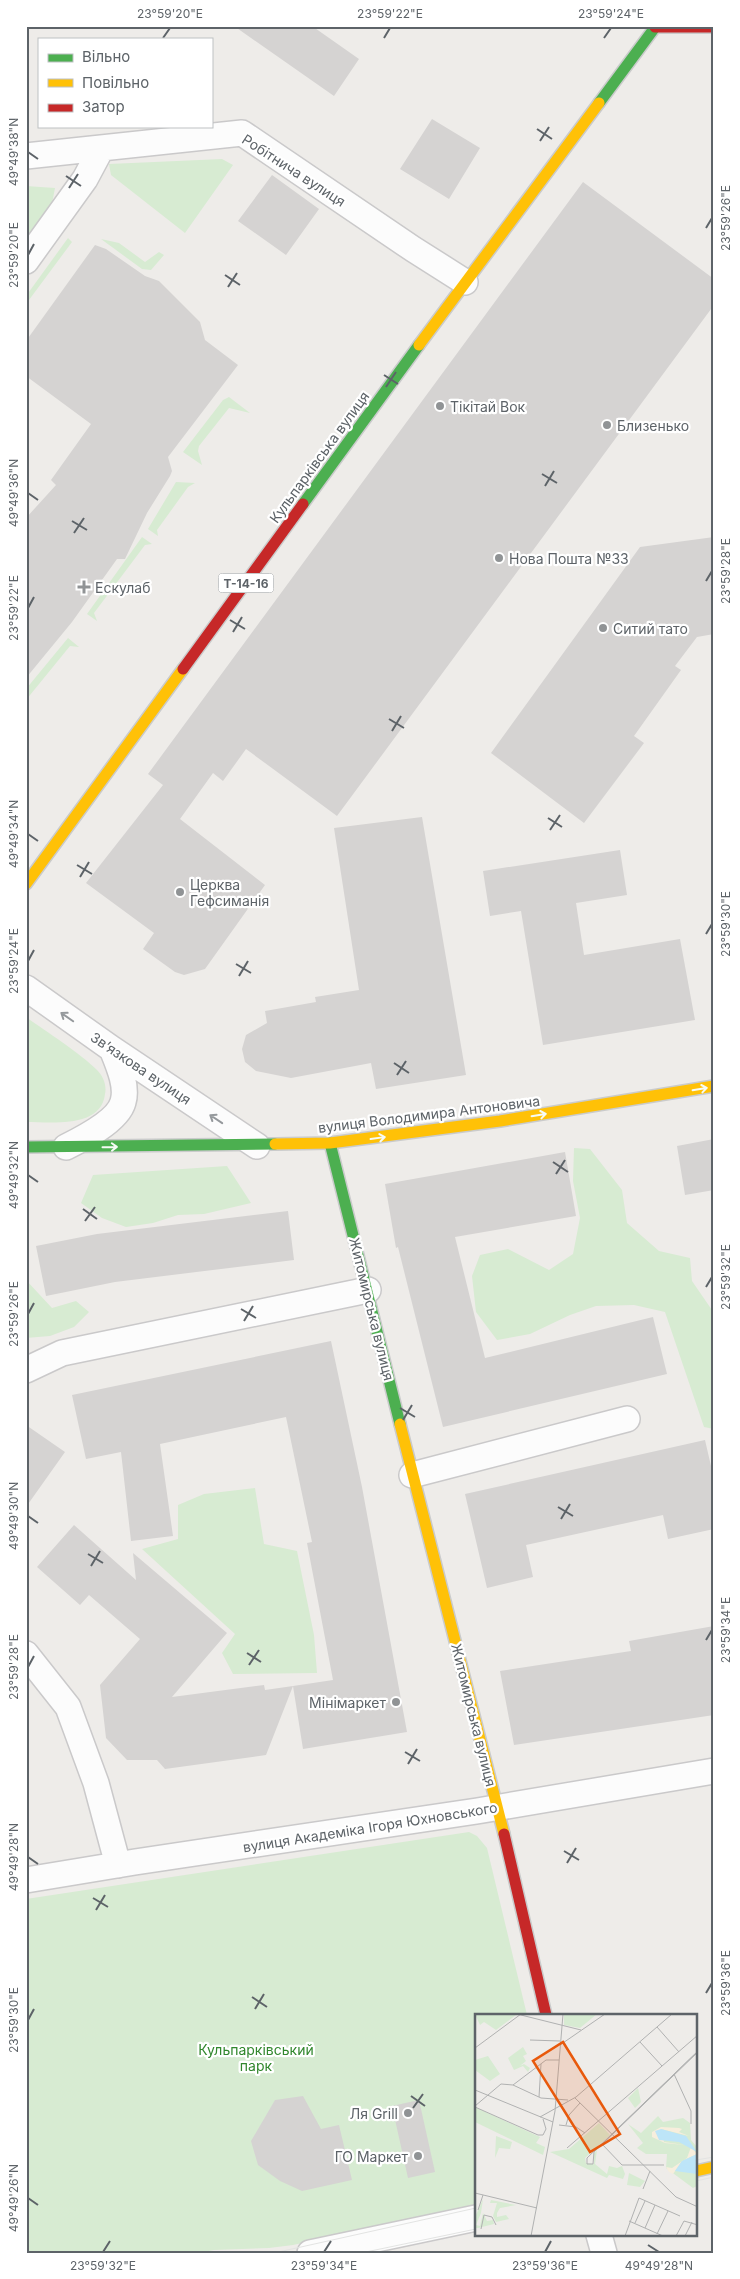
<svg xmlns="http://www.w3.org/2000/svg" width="740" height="2279" font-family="Inter,sans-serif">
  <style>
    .green { fill: #d7ebd2 }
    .building { fill: #d5d3d2 }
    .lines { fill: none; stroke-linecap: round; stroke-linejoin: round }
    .street-casing { stroke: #cac9ca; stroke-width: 28 }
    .fast-casing { stroke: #cacbcb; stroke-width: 14 }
    .slow-casing { stroke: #cacbcb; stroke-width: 14 }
    .jam-casing { stroke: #cacbcb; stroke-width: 14 }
    .street { stroke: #fcfcfc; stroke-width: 25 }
    .fast { stroke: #4caf50; stroke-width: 11 }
    .slow { stroke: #ffc107; stroke-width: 11 }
    .jam { stroke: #c62828; stroke-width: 11 }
    .tram { stroke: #e3e4e3; stroke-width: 1 }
    .oneway { stroke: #95999c }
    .oneway2 { stroke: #f6fbf6 }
    .ticks { fill: none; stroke: #5d6368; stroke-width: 2 }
    .poi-dot { fill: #909395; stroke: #fff; stroke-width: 2 }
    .labels { text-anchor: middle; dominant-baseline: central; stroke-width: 4.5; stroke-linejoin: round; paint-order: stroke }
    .shield { fill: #fff; stroke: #8e9295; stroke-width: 1 }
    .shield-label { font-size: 12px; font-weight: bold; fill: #5d6368 }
    .street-label { font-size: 14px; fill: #5d6368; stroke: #fff }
    .poi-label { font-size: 14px; fill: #5d6368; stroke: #fff; text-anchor: start }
    .park-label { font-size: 14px; fill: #31872d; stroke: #fff }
    .inset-road { fill: none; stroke: #b0b1b1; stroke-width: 1 }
    .view { fill: #e8590c; fill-opacity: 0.15; stroke: #e8590c; stroke-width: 2.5 }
    .inset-edge { fill: none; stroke: #5d6368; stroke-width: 2.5 }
    .neatline { fill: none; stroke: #5d6368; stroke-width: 2 }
    .ticks-label { font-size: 12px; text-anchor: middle; fill: #5d6368 }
  </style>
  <rect width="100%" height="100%" fill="#eeece9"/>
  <!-- green -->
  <path class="green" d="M222,159L233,165L185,233L111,175L109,164Z
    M26,186L55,188L50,214L26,241Z
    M68,238L72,242L26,304V296Z
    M101,239L119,243L145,262L159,252L164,255L151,270L142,269Z
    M229,397L250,413L229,408L199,446L198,451L202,465L183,452L223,400Z
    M176,482L195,483L188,487L157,530L158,536L148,529Z
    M142,537L152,544L145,545L94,613L97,621L87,614Z
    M68,638L79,647L70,646L26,700V689Z
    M26,1017C47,1032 80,1053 97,1070C103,1076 107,1085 105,1094C101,1129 50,1122 26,1122Z
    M574,1148L590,1149L622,1190L627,1223L659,1251L690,1258L692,1281L714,1313V1429L704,1427L665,1312L634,1305L596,1306L570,1315L530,1334L497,1340L476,1312L472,1276L480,1255L508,1249L549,1270L573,1254L580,1218L573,1181Z
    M227,1166L251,1203L204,1214L178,1215L153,1223L126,1227L102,1218L81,1203L93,1175Z
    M26,1280L52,1308L76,1301L89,1312L74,1327L50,1336L26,1338Z
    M255,1488L264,1544L297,1551L314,1635L317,1673L233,1674L222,1653L235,1634L142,1549L178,1539V1505L204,1494Z
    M469,1832L477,1836L487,1848L527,2015H476V2205L293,2245L269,2248L214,2250L198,2253H26V1899Z"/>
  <!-- building -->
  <path class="building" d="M234,26H312L359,59L334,96Z
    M432,119L480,148L449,199L400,169Z
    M272,175L319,209L286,255L238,221Z
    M583,182L714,279V305L337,816L246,749L223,781L213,773L180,819L265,885L205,969L184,975L175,972L143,949L154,933L86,883L163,785L148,774Z
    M95,245L106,249L145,276L159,281L200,322L205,340L238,365L168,457L172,471L170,476L147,513L125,559H117L72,622L26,678V518L56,485L51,480L91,424L26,376V341Z
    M714,537V634L697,637L675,666L681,670L634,736L644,743L584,823L491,753L640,547Z
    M422,817L466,1075L376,1089L371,1063L291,1078L256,1071L245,1062L242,1049L246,1035L267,1023L265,1011L316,1002L315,997L359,990L334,828Z
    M620,850L627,895L576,903L584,955L680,939L695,1020L543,1045L521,911L490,916L483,871Z
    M714,1139V1190L685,1195L677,1146Z
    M565,1152L576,1216L455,1237L485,1358L653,1317L667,1374L443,1427L398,1247L396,1248L385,1184Z
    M288,1211L294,1260L115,1282L46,1296L36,1246L97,1234Z
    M331,1341L362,1487L407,1732L303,1749L293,1686L333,1680L307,1543L312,1542L286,1417L160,1444L173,1536L131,1541L121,1452L86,1459L72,1395Z
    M26,1425L65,1452L26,1507Z
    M705,1440L714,1479V1529L668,1539L663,1515L526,1545L533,1577L487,1588L465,1494Z
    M74,1525L136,1580L133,1553L227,1633L172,1697L264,1685L265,1690L293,1686L266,1755L165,1769L157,1760H127L106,1738L100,1685L140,1639L89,1595L80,1605L37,1567Z
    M714,1626V1715L514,1745L500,1671L631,1651L629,1641Z
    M303,2096L321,2129L339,2125L352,2180L302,2191L280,2181L258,2165L251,2141L275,2100Z
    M419,2100L435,2172L408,2178L392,2106Z"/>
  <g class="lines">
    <defs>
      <path id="street" d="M26,156L242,133L413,249L465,282
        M26,261L85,179L101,149
        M26,988L112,1049L257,1146
        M66,1147C82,1139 118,1121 123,1102C128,1086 118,1064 112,1049
        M26,1370L62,1353L368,1290
        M412,1475L627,1419
        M26,1654L68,1707L96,1783L118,1865
        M26,1880L135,1862L477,1811L714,1771
        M599,2235L604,2253
        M310,2253L476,2218"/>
      <path id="fast" d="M599,103L656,26
        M303,504L419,345
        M330,1143L400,1424
        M26,1147L275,1144"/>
      <path id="slow" d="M419,345L599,103
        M26,884L183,669
        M275,1144L330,1143L500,1121L714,1086
        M400,1424L504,1834
        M696,2171L714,2167"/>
      <path id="jam" d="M655,27H714
        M183,669L303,504
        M504,1834L546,2015"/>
    </defs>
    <!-- street casing -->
    <use href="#street" class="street-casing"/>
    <!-- fast casing -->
    <use href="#fast" class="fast-casing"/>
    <!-- slow casing -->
    <use href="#slow" class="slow-casing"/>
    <!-- jam casing -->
    <use href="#jam" class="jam-casing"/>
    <!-- street -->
    <use href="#street" class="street"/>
    <!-- fast -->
    <use href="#fast" class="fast"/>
    <!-- slow -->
    <use href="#slow" class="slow"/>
    <!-- jam -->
    <use href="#jam" class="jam"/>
    <!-- tram -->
    <path class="tram" d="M696,2160L714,2157
      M696,2181L714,2177
      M274,2253L476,2208
      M361,2253L476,2229"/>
  </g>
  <!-- one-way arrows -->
  <defs><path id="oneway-shaft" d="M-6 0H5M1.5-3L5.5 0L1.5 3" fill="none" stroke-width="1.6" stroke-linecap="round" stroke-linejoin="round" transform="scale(1.25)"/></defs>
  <g class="oneway">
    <use href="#oneway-shaft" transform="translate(67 1017) rotate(-145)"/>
    <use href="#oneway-shaft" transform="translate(216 1119) rotate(-146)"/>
  </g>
  <g class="oneway2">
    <use href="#oneway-shaft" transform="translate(700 1089) rotate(-9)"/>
    <use href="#oneway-shaft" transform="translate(539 1115) rotate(-9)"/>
    <use href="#oneway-shaft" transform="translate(378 1138) rotate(-8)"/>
    <use href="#oneway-shaft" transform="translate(110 1147) rotate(-1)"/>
  </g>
  <!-- ticks -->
  <path class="ticks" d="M163,38L170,28M384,38L390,28M604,38L611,28M537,129L552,139M540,141L549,127M28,152L38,159M66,176L81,186M69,188L78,174M706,228L712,218M28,255L34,244M225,275L240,285M228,287L237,273M384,375L398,384M386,387L396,372M542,474L557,483M545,486L554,471M28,493L38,500M72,521L87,530M74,533L84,518M706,581L712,571M28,608L34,597M230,620L245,629M233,632L242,617M389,719L404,728M392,731L401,716M548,818L562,827M550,830L560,815M28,834L38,841M77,865L92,874M80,877L89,862M706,934L712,924M28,961L34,950M236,964L251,973M239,976L248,961M394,1063L409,1073M397,1075L406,1061M553,1162L568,1172M556,1174L565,1160M28,1175L38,1182M83,1209L97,1219M85,1221L95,1207M706,1287L712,1277M241,1309L256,1318M28,1314L34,1303M244,1321L253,1306M400,1408L415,1417M403,1420L412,1405M558,1507L573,1516M28,1516L38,1523M561,1519L570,1504M88,1554L103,1563M91,1566L100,1551M706,1640L712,1630M247,1653L261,1662M249,1665L259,1650M28,1667L34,1656M405,1752L420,1761M408,1764L417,1749M564,1851L579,1860M28,1857L38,1864M567,1863L576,1848M93,1898L108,1907M96,1910L105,1895M706,1993L712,1983M252,1997L267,2007M255,2009L264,1994M28,2020L34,2009M411,2096L425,2106M413,2108L423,2094M28,2198L38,2205M648,2245L659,2252M103,2252L110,2241M324,2252L331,2241M545,2252L551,2241"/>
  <!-- markers -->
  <g class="poi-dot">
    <circle cx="440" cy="406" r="5"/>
    <circle cx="607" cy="425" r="5"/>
    <circle cx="499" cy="558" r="5"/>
    <path d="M81.5 579.5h5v5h5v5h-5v5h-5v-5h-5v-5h5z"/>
    <circle cx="603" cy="628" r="5"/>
    <circle cx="180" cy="892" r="5"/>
    <circle cx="396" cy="1702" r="5"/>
    <circle cx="408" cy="2113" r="5"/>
    <circle cx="418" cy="2156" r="5"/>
  </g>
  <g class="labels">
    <!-- shield labels -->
    <rect class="shield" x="218.5" y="573.5" width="55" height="19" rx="4"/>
    <g class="shield-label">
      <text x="246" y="583">Т-14-16</text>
    </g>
    <!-- street labels -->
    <g class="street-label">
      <text transform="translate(294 170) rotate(33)">Робітнича вулиця</text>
      <text transform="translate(319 457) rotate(-54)">Кульпарківська вулиця</text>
      <text transform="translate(141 1068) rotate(34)">Звʼязкова вулиця</text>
      <text transform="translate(429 1114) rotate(-7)">вулиця Володимира Антоновича</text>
      <text transform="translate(372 1309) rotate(76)">Житомирська вулиця</text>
      <text transform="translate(474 1715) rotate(76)">Житомирська вулиця</text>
      <text transform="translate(370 1827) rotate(-9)">вулиця Академіка Ігоря Юхновського</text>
    </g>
    <!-- poi labels -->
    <g class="poi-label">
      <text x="450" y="406">Тікітай Вок</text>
      <text x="617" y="425">Близенько</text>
      <text x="509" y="558">Нова Пошта №33</text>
      <text x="95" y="587">Ескулаб</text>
      <text x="613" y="628">Ситий тато</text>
      <text x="190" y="884">Церква<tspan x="190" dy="16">Гефсиманія</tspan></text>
      <text x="386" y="1702" text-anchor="end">Мінімаркет</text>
      <text x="398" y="2113" text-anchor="end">Ля Grill</text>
      <text x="408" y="2156" text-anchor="end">ГО Маркет</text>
    </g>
    <!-- park labels -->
    <g class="park-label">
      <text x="256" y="2049">Кульпарківський<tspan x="256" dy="16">парк</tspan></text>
    </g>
  </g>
  <!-- overview -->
  <g transform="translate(475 2014)">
    <rect width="222" height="222" fill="#eeece9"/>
    <path d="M0,0H40L41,1L21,16L9,8L5,11ZM89,0H122L105,14L89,11ZM48,33L52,40L48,42L51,47L45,52L49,50L55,54L53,58L48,52L39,56L33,44ZM13,42L25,60L15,67L0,56V46ZM163,74L166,88L160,94L153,84ZM0,93L65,123L61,129L70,133L68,141L0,108ZM183,102L188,108L208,104L215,109L216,126L222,133V172L218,174L191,154L192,140H171L162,134L168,129L153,110L166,119ZM124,109L135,121L110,144L111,149L119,150V140L122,136L120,150L132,160L134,152L142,154L147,152L150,160L148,165L134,161L132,164L75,138L94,135ZM21,122L37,128L35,135L24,134L20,144ZM154,159L170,167L165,173L152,171ZM8,185L6,199L1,211L5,212L8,199L12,207L18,206L19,210L3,214H0V203ZM16,186L41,191L25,194L22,199V203L31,201L34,205L21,208L18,202L22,189H15Z" fill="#d7ebd2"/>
    <path d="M186,113L204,114L207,115L204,118L214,122L186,115L189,128L209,131L190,129L177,123V118ZM216,133L222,140L207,147L198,160L194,158L191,153L197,154L212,144Z" fill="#f7eedd"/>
    <path d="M186,115L211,122L222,138L204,128L184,126L180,117ZM222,140V160L200,157L207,147Z" fill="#bde5f8"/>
    <path class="inset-road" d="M42,0L106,16M182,13L204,38M55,26L85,27M165,28L187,52M85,31L130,0M0,34L46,0M223,37L112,144V150H118L119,138L223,38M199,60L216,97V110M38,71L71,46H84M0,76L78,108M64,83L66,50M100,84L201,183L223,193M0,92L26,70L38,71L66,84L93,86M0,93L63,121H68L71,115L68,105M65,103L101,83L197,0M84,111L101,113L110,119M91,111L94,101L105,89M92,134L223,21M189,151H147L127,130L223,37M168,175L175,157M0,179L62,194M3,196L8,181M154,207L188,222M160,209L170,187M170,214L180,191M6,215L9,201L17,203L21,211M182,220L193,197M56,222L80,97L88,0M150,222L164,184L205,202M201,222L209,207L223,211M210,222L217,208"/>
    <path class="view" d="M88,28L145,120L115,138L58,47Z"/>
    <rect width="222" height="222" class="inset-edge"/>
  </g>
  <!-- border -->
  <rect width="740" height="2279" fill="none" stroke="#ffffff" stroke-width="55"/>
  <!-- legend -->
  <rect x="38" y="38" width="175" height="90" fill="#ffffff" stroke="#bec1c3"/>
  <rect x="48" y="54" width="25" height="8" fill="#4caf50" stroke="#bec1c3"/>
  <text x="82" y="62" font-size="15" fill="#5d6368">Вільно</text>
  <rect x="48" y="79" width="25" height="8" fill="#ffc107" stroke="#bec1c3"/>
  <text x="82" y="88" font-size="15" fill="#5d6368">Повільно</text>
  <rect x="48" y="104" width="25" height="8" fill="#c62828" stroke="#bec1c3"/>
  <text x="82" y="112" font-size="15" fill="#5d6368">Затор</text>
  <rect x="28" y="28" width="684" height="2224" class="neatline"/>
  <g class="ticks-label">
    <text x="170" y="18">23°59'20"E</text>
    <text x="390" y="18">23°59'22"E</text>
    <text x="611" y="18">23°59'24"E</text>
    <text transform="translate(14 152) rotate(-90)" y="4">49°49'38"N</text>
    <text transform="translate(726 218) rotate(-90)" y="4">23°59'26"E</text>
    <text transform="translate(14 255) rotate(-90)" y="4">23°59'20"E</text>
    <text transform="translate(14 493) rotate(-90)" y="4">49°49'36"N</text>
    <text transform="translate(726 571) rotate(-90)" y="4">23°59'28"E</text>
    <text transform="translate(14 608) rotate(-90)" y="4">23°59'22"E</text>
    <text transform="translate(14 834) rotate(-90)" y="4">49°49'34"N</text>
    <text transform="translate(726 924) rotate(-90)" y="4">23°59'30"E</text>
    <text transform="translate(14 961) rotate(-90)" y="4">23°59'24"E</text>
    <text transform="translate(14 1175) rotate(-90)" y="4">49°49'32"N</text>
    <text transform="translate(726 1277) rotate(-90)" y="4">23°59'32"E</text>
    <text transform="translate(14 1314) rotate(-90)" y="4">23°59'26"E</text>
    <text transform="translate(14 1516) rotate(-90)" y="4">49°49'30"N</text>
    <text transform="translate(726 1630) rotate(-90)" y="4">23°59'34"E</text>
    <text transform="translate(14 1667) rotate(-90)" y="4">23°59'28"E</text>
    <text transform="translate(14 1857) rotate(-90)" y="4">49°49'28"N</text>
    <text transform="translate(726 1983) rotate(-90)" y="4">23°59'36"E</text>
    <text transform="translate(14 2020) rotate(-90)" y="4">23°59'30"E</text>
    <text transform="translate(14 2198) rotate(-90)" y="4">49°49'26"N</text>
    <text x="103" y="2270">23°59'32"E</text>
    <text x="324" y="2270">23°59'34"E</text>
    <text x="545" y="2270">23°59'36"E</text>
    <text x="659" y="2270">49°49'28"N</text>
  </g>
</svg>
